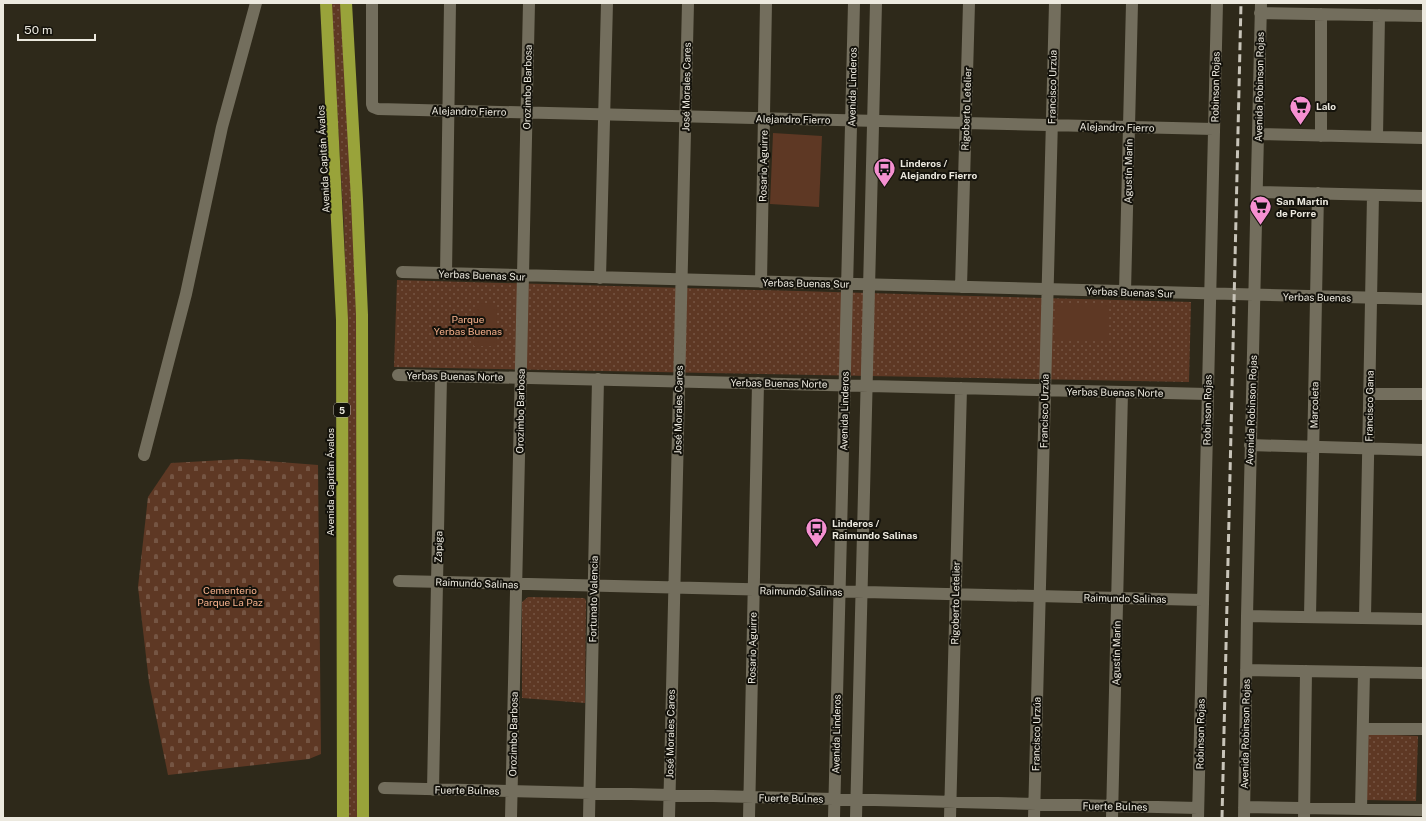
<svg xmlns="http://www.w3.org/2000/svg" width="1426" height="821" font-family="'Public Sans',sans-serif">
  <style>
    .grass { fill: url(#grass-dots) }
    .cemetery { fill: url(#cemetery-stones) }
    .pitch { fill: #5e3824 }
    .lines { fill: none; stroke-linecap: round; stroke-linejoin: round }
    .minor { stroke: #736e5d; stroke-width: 12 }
    .highway { stroke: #99a33a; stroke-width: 12 }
    .rail { stroke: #c8c4b9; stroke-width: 3; stroke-dasharray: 8 4; stroke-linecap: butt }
    .labels { text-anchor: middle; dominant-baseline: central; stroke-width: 4; stroke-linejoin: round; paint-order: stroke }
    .shield { fill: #14120b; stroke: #aba89f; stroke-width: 1 }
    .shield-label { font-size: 9px; font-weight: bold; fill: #ece9df }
    .street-label { font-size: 10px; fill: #ece9df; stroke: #14120b }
    .poi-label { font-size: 10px; font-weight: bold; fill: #ece9df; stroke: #14120b; text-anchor: start }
    .park-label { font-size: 10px; fill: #f7b18d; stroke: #14120b }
  </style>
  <defs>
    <pattern id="grass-dots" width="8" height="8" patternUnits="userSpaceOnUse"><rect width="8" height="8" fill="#5e3824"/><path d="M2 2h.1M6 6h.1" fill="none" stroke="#755543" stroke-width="1.8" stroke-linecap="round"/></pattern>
    <pattern id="cemetery-stones" width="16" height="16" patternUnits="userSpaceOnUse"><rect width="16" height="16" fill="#5e3824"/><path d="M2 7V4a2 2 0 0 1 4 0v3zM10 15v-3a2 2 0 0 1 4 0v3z" fill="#755543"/></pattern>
  </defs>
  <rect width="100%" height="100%" fill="#2e291a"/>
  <!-- grass -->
  <path class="grass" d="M331,3H342L357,298L359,818H348L347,324L344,227Z
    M397,280L1191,302L1189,382L394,367Z
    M528,597L584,598L586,600L585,703L522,698V602Z
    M1368,734L1418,736L1416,801L1366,800Z"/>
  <!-- cemetery -->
  <path class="cemetery" d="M242,459L318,465L321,754L309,759L168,775L149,682L138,587L148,497L171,463Z"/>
  <!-- pitch -->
  <path class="pitch" d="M773,133L822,136L819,207L770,204Z
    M475,303L497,304L496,346H474Z
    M1055,303H1109V339H1054Z"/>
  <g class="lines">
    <!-- minor -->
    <path class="minor" d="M372,3V104L373,107L378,109L1214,129
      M1260,13L1423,16
      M1258,134L1423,138
      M1321,136V14
      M1377,137L1379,15
      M1257,192L1423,196
      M402,272L1423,299
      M446,274L450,3
      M600,278L607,3
      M761,282L766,3
      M961,287L969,3
      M1125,292L1132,3
      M398,375L1208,394
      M1369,394H1423
      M1250,445L1423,450
      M144,455L186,294L222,127L256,3
      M399,581L1203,600
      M1247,616L1423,619
      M1310,617L1318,193
      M1365,618L1373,195
      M1246,670L1423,673
      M1363,729H1423
      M384,788L1198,808
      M433,790L441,376
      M1244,807L1423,810
      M1361,809L1364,672
      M511,818L529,3
      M589,818L598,379
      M669,818L688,3
      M749,818L758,383
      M834,818L854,3
      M856,818L876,3
      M950,818L961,388
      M1034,818L1055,3
      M1112,818L1122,392
      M1198,818L1217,3
      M1244,818L1247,616L1261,3
      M1304,818L1306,671"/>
    <!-- highway -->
    <path class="highway" d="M326,3L342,320L343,818
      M346,3L357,200L362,315L363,818"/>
    <!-- rail -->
    <path class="rail" d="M1222,818L1241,3"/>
  </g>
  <!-- icons -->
  <defs>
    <symbol id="supermarket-pin" viewBox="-11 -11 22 30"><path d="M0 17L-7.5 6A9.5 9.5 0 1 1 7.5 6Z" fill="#f590d1" stroke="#14120b"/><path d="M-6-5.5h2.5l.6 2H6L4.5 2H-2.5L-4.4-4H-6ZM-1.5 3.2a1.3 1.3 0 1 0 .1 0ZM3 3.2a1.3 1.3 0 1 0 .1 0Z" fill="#111"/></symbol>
    <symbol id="bus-pin" viewBox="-11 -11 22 30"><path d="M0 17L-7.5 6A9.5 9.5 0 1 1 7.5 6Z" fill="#f590d1" stroke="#14120b"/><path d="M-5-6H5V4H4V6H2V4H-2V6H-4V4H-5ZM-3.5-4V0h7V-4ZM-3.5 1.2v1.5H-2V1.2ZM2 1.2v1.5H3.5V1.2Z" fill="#111"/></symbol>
  </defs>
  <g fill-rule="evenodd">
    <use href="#supermarket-pin" x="1288" y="94" width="25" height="34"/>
    <use href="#bus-pin" x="872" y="156" width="25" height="34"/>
    <use href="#supermarket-pin" x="1248" y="194" width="25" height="34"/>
    <use href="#bus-pin" x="804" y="516" width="25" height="34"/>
  </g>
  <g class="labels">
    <!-- shield labels -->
    <rect class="shield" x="334" y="403" width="16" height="14" rx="3"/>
    <g class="shield-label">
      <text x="342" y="410">5</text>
    </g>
    <!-- street labels -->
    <g class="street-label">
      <text transform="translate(527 87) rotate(-89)">Orozimbo Barbosa</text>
      <text transform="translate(686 87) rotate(-89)">José Morales Cares</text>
      <text transform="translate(852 87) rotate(-89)">Avenida Linderos</text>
      <text transform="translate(1052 87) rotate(-89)">Francisco Urzúa</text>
      <text transform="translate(1215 87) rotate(-89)">Robinson Rojas</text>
      <text transform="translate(1259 87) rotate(-89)">Avenida Robinson Rojas</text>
      <text transform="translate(966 109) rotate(-88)">Rigoberto Letelier</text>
      <text transform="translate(469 111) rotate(1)">Alejandro Fierro</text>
      <text transform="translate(793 119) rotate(1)">Alejandro Fierro</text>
      <text transform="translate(1117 127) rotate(1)">Alejandro Fierro</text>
      <text transform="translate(323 159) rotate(-93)">Avenida Capitán Ávalos</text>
      <text transform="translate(763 166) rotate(-89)">Rosario Aguirre</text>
      <text transform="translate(1128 171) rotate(-89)">Agustín Marín</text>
      <text transform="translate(482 275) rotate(2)">Yerbas Buenas Sur</text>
      <text transform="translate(806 283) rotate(1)">Yerbas Buenas Sur</text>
      <text transform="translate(1130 292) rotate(2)">Yerbas Buenas Sur</text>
      <text transform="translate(1317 297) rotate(1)">Yerbas Buenas</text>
      <text transform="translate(455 376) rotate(1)">Yerbas Buenas Norte</text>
      <text transform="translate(779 383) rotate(1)">Yerbas Buenas Norte</text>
      <text transform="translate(1115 392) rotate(1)">Yerbas Buenas Norte</text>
      <text transform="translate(1314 405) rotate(-89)">Marcoleta</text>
      <text transform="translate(1369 406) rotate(-89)">Francisco Gana</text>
      <text transform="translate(678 410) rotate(-89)">José Morales Cares</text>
      <text transform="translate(1207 410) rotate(-89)">Robinson Rojas</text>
      <text transform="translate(1251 410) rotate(-88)">Avenida Robinson Rojas</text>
      <text transform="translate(520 411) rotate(-89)">Orozimbo Barbosa</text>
      <text transform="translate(844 411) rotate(-89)">Avenida Linderos</text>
      <text transform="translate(1044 411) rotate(-89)">Francisco Urzúa</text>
      <text transform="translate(330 482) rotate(-90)">Avenida Capitán Ávalos</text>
      <text transform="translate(438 547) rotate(-89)">Zapiga</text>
      <text transform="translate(477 583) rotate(2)">Raimundo Salinas</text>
      <text transform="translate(801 591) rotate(1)">Raimundo Salinas</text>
      <text transform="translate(1125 598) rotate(1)">Raimundo Salinas</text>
      <text transform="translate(593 599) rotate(-89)">Fortunato Valencia</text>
      <text transform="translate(955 603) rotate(-89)">Rigoberto Letelier</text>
      <text transform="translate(752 648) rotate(-89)">Rosario Aguirre</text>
      <text transform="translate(1116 653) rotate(-89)">Agustín Marín</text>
      <text transform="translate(513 734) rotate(-89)">Orozimbo Barbosa</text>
      <text transform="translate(670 734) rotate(-89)">José Morales Cares</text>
      <text transform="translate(836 734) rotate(-89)">Avenida Linderos</text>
      <text transform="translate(1036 734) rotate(-89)">Francisco Urzúa</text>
      <text transform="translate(1200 734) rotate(-89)">Robinson Rojas</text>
      <text transform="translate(1245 734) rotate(-89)">Avenida Robinson Rojas</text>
      <text transform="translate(467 790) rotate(1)">Fuerte Bulnes</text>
      <text transform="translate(791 798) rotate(1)">Fuerte Bulnes</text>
      <text transform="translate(1115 806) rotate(1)">Fuerte Bulnes</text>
    </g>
    <!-- poi labels -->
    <g class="poi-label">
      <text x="1316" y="106">Lalo</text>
      <text x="900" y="163">Linderos /<tspan x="900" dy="12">Alejandro Fierro</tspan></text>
      <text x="1276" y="201">San Martin<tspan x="1276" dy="12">de Porre</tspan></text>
      <text x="832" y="523">Linderos /<tspan x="832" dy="12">Raimundo Salinas</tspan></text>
    </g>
    <!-- park labels -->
    <g class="park-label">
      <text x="468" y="319">Parque<tspan x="468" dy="12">Yerbas Buenas</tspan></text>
      <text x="230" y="590">Cementerio<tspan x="230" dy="12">Parque La Paz</tspan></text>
    </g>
  </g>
  <!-- border -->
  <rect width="1426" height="821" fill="none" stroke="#ece9df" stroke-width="8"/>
  <!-- scale -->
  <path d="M18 34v6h77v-6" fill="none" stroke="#ece9df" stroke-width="2"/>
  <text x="24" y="34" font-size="12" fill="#ece9df" stroke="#14120b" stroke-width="3" paint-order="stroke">50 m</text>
</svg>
